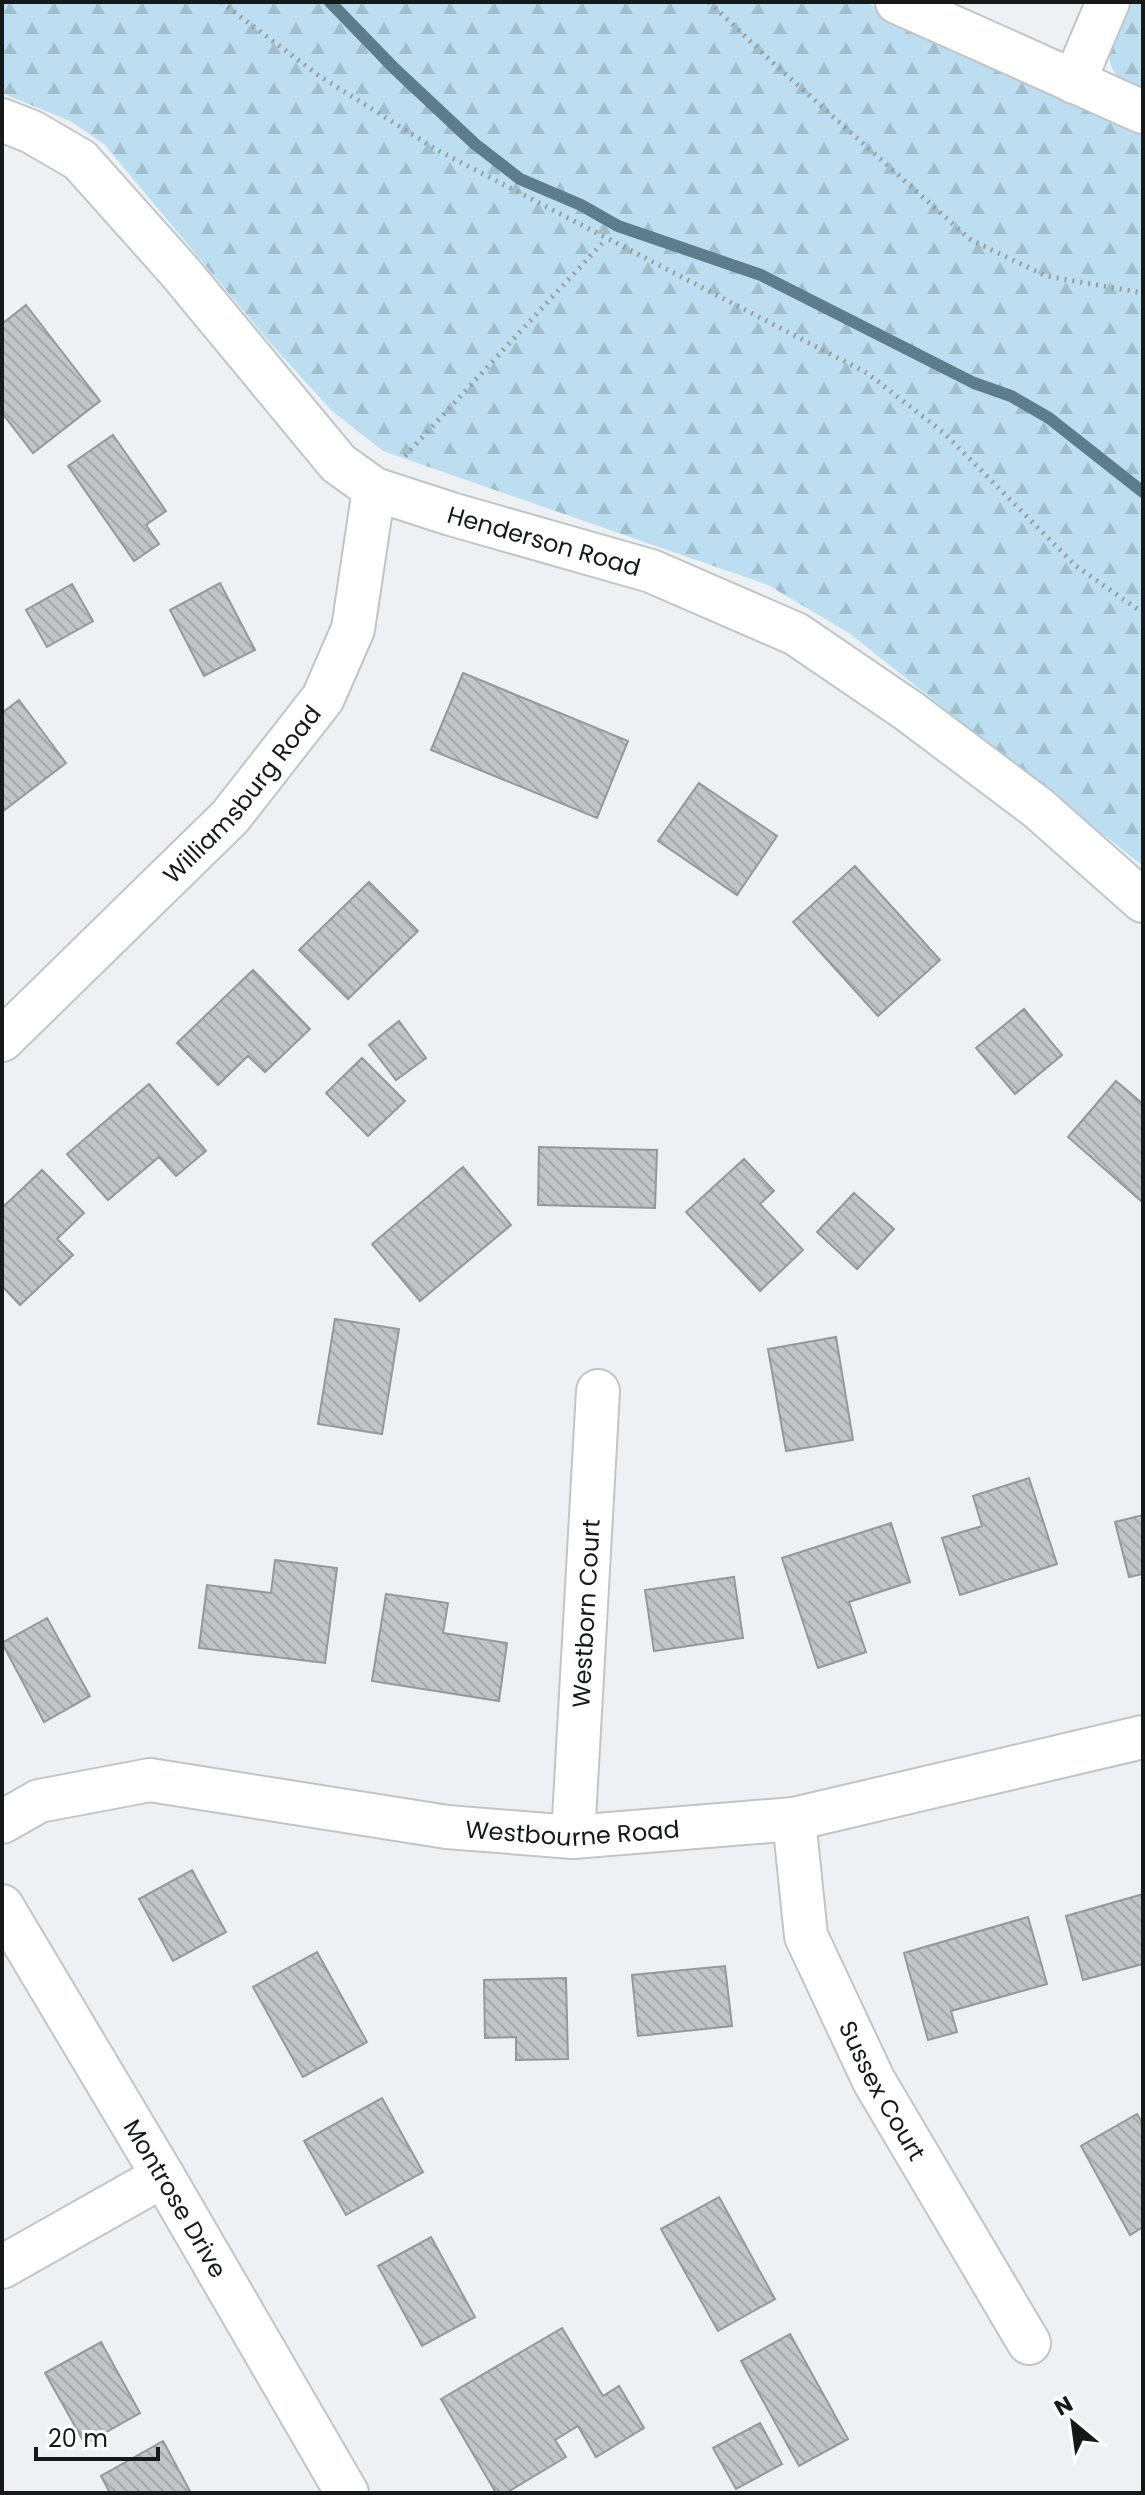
<svg xmlns="http://www.w3.org/2000/svg" width="1145" height="2495" font-family="Poppins,sans-serif">
  <style>
    .forest { fill: url(#forest-firs) }
    .lines { fill: none; stroke-linecap: round; stroke-linejoin: round }
    .stream { stroke: #5d7c8c; stroke-width: 12 }
    .building { fill: url(#building-back-hatch); stroke: #95989a; stroke-width: 2 }
    .street-casing { stroke: #c1c5c7; stroke-width: 46 }
    .path { stroke: #999c9d; stroke-width: 5; stroke-dasharray: 2 6; stroke-linecap: butt }
    .street { stroke: #fff; stroke-width: 42 }
    .labels { text-anchor: middle; dominant-baseline: central; stroke-width: 6; stroke-linejoin: round; paint-order: stroke }
    .street-label { font-size: 24px; fill: #171919; stroke: #fff }
  </style>
  <defs>
    <pattern id="forest-firs" width="22" height="20" patternUnits="userSpaceOnUse" patternTransform="scale(2)"><rect width="22" height="20" fill="#bcdef0"/><path d="M5 1l3.5 6h-7zM16 11l3.5 6h-7z" fill="#a1becd"/></pattern>
    <pattern id="building-back-hatch" width="6" height="6" patternUnits="userSpaceOnUse" patternTransform="scale(2)"><rect width="6" height="6" fill="#c2c5c7"/><path d="M-1 5l2 2M0 0l6 6M5-1l2 2" fill="none" stroke="#a6a9aa"/></pattern>
  </defs>
  <rect width="100%" height="100%" fill="#edf1f3"/>
  <!-- forest -->
  <path class="forest" d="M2,2H865L1143,129V866L849,633L768,585L383,451L332,411L271,344L104,144L70,121L2,93Z
    M1127,2H1143V93C1092,71 1110,42 1127,2Z"/>
  <g class="lines">
    <!-- stream -->
    <path class="stream" d="M330,2L395,69L475,144L520,179L581,205L618,226L761,275L974,383L1011,396L1049,418L1143,492"/>
  </g>
  <!-- building -->
  <path class="building" d="M26,305L100,401L33,453L2,413V324Z
    M113,435L166,511L146,525L159,544L134,561L68,466Z
    M220,583L255,650L204,676L170,610Z
    M72,584L93,621L47,647L26,610Z
    M463,673L628,741L597,818L431,750Z
    M19,700L66,763L2,812V713Z
    M699,783L777,836L737,895L658,841Z
    M855,866L940,960L878,1016L793,922Z
    M369,882L418,931L348,999L299,950Z
    M253,970L310,1029L265,1072L248,1056L218,1085L177,1043Z
    M1024,1009L1062,1055L1015,1094L976,1048Z
    M399,1021L426,1058L396,1080L369,1045Z
    M362,1058L405,1101L368,1136L326,1093Z
    M1116,1081L1143,1104V1198L1141,1201L1068,1137Z
    M149,1084L206,1151L176,1176L159,1157L108,1200L67,1154Z
    M539,1147L657,1150L655,1208L538,1205Z
    M744,1159L774,1191L760,1204L803,1250L760,1291L686,1212Z
    M463,1167L511,1225L420,1301L372,1244Z
    M42,1170L84,1213L57,1239L73,1255L20,1305L2,1286V1208Z
    M854,1193L894,1229L857,1269L817,1232Z
    M335,1319L399,1329L382,1434L318,1424Z
    M836,1337L853,1440L786,1451L768,1349Z
    M1029,1478L1057,1564L960,1595L942,1538L982,1526L973,1496Z
    M1143,1515V1574L1129,1577L1115,1522Z
    M891,1523L910,1582L849,1602L866,1652L818,1668L782,1558Z
    M275,1560L337,1568L325,1663L199,1648L207,1585L271,1593Z
    M734,1577L743,1638L654,1651L645,1590Z
    M386,1594L448,1603L443,1633L507,1643L499,1701L372,1681Z
    M47,1618L90,1696L44,1722L2,1643Z
    M192,1870L226,1932L173,1961L139,1899Z
    M1143,1894V1964L1083,1980L1066,1916Z
    M1028,1917L1047,1984L951,2011L957,2032L928,2040L904,1953Z
    M317,1952L367,2042L303,2077L253,1987Z
    M725,1966L732,2026L638,2036L632,1975Z
    M566,1978L568,2059L516,2060V2037L485,2038L484,1980Z
    M382,2098L423,2172L346,2215L304,2141Z
    M1137,2114L1143,2124V2227L1130,2235L1081,2146Z
    M719,2197L775,2299L718,2331L661,2229Z
    M431,2237L475,2317L422,2346L378,2266Z
    M562,2328L603,2396L619,2386L644,2428L596,2457L578,2426L555,2440L566,2457L506,2493H496L441,2399Z
    M790,2334L848,2439L799,2466L741,2361Z
    M101,2342L140,2413L85,2444L45,2373Z
    M760,2423L782,2464L736,2489L713,2448Z
    M163,2441L191,2493H110L101,2476Z"/>
  <g class="lines">
    <defs>
      <g id="street">
        <path d="M897,2L1143,112"/>
        <path d="M1074,82L1108,2"/>
        <path id="s1" d="M2,120L32,132L80,160L180,272L338,463L374,489L451,514L651,571L796,634L909,711L1038,808L1143,901"/>
        <path id="s2" d="M2,1040L230,817L323,698L353,629L374,489"/>
        <path id="s3" d="M794,1819L806,1936L874,2081L1029,2343"/>
        <path id="s4" d="M2,1822L39,1801L150,1780L447,1827L573,1837L794,1819L1143,1737"/>
        <path id="s5" d="M573,1837L598,1391"/>
        <path id="s6" d="M2,1906L163,2176L347,2493"/>
        <path d="M2,2267L163,2176"/>
      </g>
    </defs>
    <!-- street casing -->
    <use href="#street" class="street-casing"/>
    <!-- path -->
    <path class="path" d="M221,2L318,75L437,150L867,373L944,433L1076,566L1143,613
      M709,2L772,62L971,240L1046,276L1143,293
      M405,456L606,239"/>
    <!-- street -->
    <use href="#street" class="street"/>
  </g>
  <g class="labels">
    <!-- street labels -->
    <g class="street-label">
      <text stroke="none"><textPath href="#s1" startOffset="708">Henderson Road</textPath></text>
      <text stroke="none"><textPath href="#s2" startOffset="344">Williamsburg Road</textPath></text>
      <text stroke="none"><textPath href="#s5" startOffset="224">Westborn Court</textPath></text>
      <text stroke="none"><textPath href="#s4" startOffset="582">Westbourne Road</textPath></text>
      <text stroke="none"><textPath href="#s3" startOffset="290">Sussex Court</textPath></text>
      <text stroke="none"><textPath href="#s6" startOffset="340">Montrose Drive</textPath></text>
    </g>
  </g>
  <!-- border -->
  <rect width="1145" height="2495" fill="none" stroke="#171919" stroke-width="8"/>
  <!-- north arrow -->
  <g transform="translate(1073 2423) rotate(331)" stroke="#ffffff" stroke-width="6" paint-order="stroke">
  <path d="M0-6L14 30L0 20L-14 30Z" fill="#171919"/>
  <text y="-12" font-size="22" font-weight="bold" text-anchor="middle" fill="#171919">N</text>
  </g>
  <!-- scale -->
  <path d="M36 2447v12h122v-12" fill="none" stroke="#171919" stroke-width="4"/>
  <text x="48" y="2447" font-size="24" fill="#171919" stroke="#ffffff" stroke-width="6" paint-order="stroke">20 m</text>
</svg>
